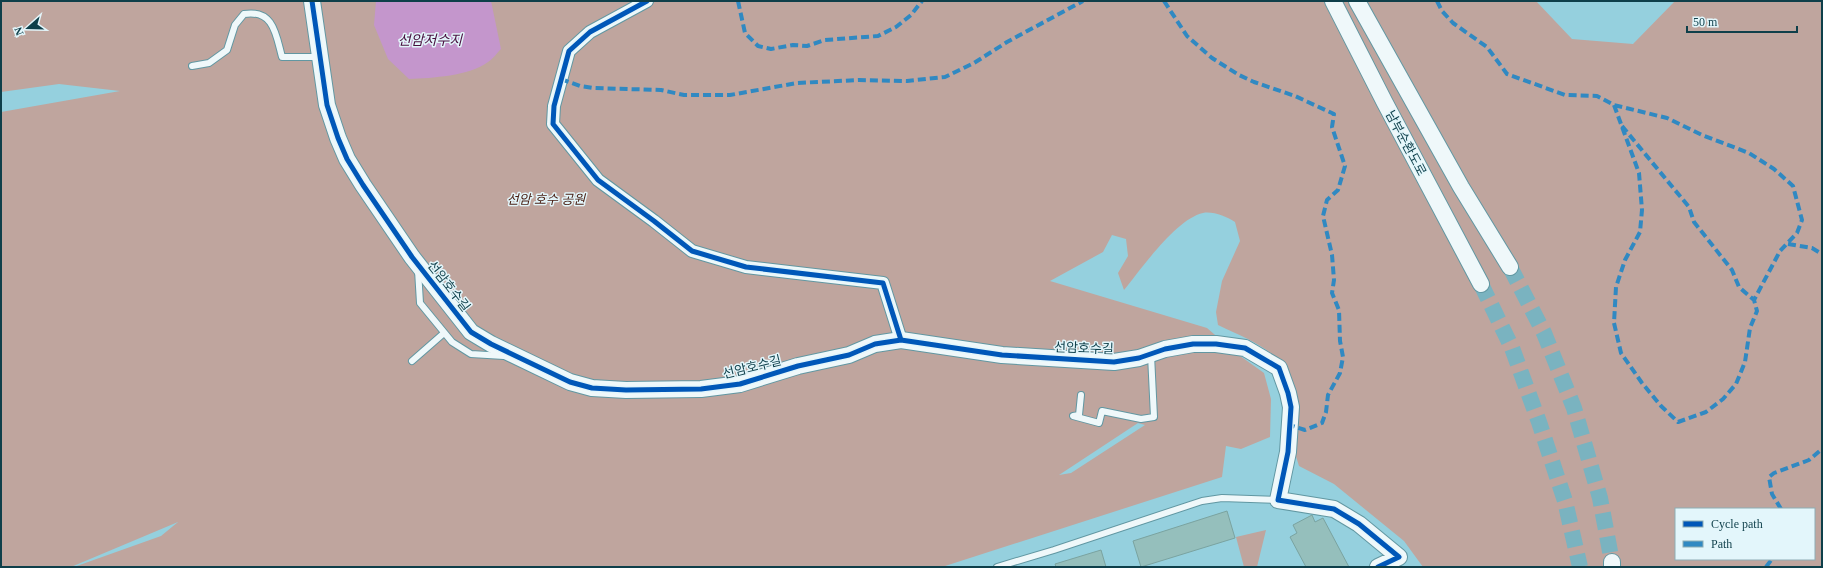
<svg xmlns="http://www.w3.org/2000/svg" width="1823" height="568" font-family="'Times New Roman','Noto Sans KR',serif">
  <style>
    .green { fill: #bfa59e; fill-rule: evenodd }
    .water { fill: #c496cc }
    .building { fill: #95bfbc; stroke: #7aa3a0 }
    .lines { fill: none; stroke-linecap: round; stroke-linejoin: round }
    .secondary-tunnel { stroke: #7ab3c0; stroke-width: 16; stroke-dasharray: 16 8; stroke-linecap: butt }
    .lane-casing { stroke: #6197a2; stroke-width: 8 }
    .street-casing { stroke: #6197a2; stroke-width: 14 }
    .secondary-casing { stroke: #6197a2; stroke-width: 18 }
    .lane { stroke: #eff8fa; stroke-width: 6 }
    .street { stroke: #eff8fa; stroke-width: 12 }
    .secondary { stroke: #eff8fa; stroke-width: 16 }
    .quiet { stroke: #3089c2; stroke-width: 4; stroke-dasharray: 8 4; stroke-linecap: butt }
    .cycleway-casing { stroke: #e3f6fb; stroke-width: 8 }
    .cycleway { stroke: #0057b8; stroke-width: 5 }
    .labels { text-anchor: middle; dominant-baseline: central; stroke-width: 3; stroke-linejoin: round; paint-order: stroke }
    .street-label { font-size: 13px; fill: #0e3f4a; stroke: #e3f6fb }
    .park-label { font-size: 13px; font-style: italic; fill: #461b0f; stroke: #e3f6fb }
    .water-label { font-size: 14px; font-style: italic; fill: #470d3d; stroke: #e3f6fb }
  </style>
  <rect width="100%" height="100%" fill="#95d0de"/>
  <!-- green -->
  <path class="green" d="M1,1H1536L1572,39L1633,44L1675,1H1822V567H1423L1404,541L1334,484L1299,466C1297,459 1294,452 1293,445C1292,435 1298,424 1298,414C1297,358 1263,346 1218,325L1216,312L1222,281L1240,241L1235,222C1227,217 1213,211 1203,213C1176,219 1142,268 1124,290L1118,273L1128,256L1126,239L1112,235L1103,252L1050,281L1207,328L1236,353L1264,373L1271,399L1270,437L1241,449L1226,446L1222,477L942,567H74L161,536L178,522L71,567H1V112L120,91L59,84L1,92ZM1138,423L1145,425L1071,473L1059,475ZM1676,509H1814V559H1676Z
    M1266,530L1257,567H1244L1236,537Z"/>
  <!-- water -->
  <path class="water" d="M376,1H491L501,49C497,53 493,59 488,62C469,76 432,78 409,79L388,59L374,25Z"/>
  <!-- building -->
  <path class="building" d="M1227,511L1235,538L1141,567L1133,541Z
    M1312,515L1315,522L1323,518L1349,567H1306L1290,537L1297,533L1293,525Z
    M1101,550L1106,567H1056L1055,564Z"/>
  <g class="lines">
    <!-- secondary-tunnel -->
    <path class="secondary-tunnel" d="M1510,267L1544,333L1574,408L1600,498L1612,562
      M1481,284L1512,348L1539,422L1565,501L1580,567"/>
    <defs>
      <path id="lane" d="M192,66L209,63L227,50L235,25L244,14C274,9 276,35 282,57H320
        M418,270L420,303L452,342L471,354L504,356
        M412,361L444,333
        M1081,395L1079,415L1073,416L1099,423L1102,411L1141,419L1154,417L1151,355
        M997,567L1054,550L1202,501L1222,498L1277,500"/>
      <path id="street" d="M647,1L590,32L569,51L554,106L553,124L598,180L654,221L692,251L746,267L883,283L901,340"/>
      <path id="secondary" d="M312,1L327,105L338,138L347,159L363,185L412,257L471,332L491,344L570,382L592,388L626,390L701,389L740,384L798,366L849,355L875,344L901,340L1002,355L1114,362L1139,358L1165,349L1193,344H1216L1245,348L1279,368L1288,393L1291,407L1288,452L1278,500L1334,509L1359,524L1399,557L1378,567
        M1333,1L1385,103L1481,284
        M1357,1L1461,187L1510,267
        M1612,562V567"/>
    </defs>
    <!-- lane casing -->
    <use href="#lane" class="lane-casing"/>
    <!-- street casing -->
    <use href="#street" class="street-casing"/>
    <!-- secondary casing -->
    <use href="#secondary" class="secondary-casing"/>
    <!-- lane -->
    <use href="#lane" class="lane"/>
    <!-- street -->
    <use href="#street" class="street"/>
    <!-- secondary -->
    <use href="#secondary" class="secondary"/>
    <!-- quiet -->
    <path class="quiet" d="M738,1L745,33L758,46L771,49L793,45L807,46L825,40L878,36L896,27L911,15L922,1
      M1164,1L1187,36L1212,58L1239,75L1254,82L1295,96L1334,114L1332,127L1345,166L1338,190L1327,200L1323,216L1332,255L1334,280L1332,293L1339,310L1340,341L1343,357L1340,373L1328,395L1326,412L1322,423L1305,430L1290,425
      M1437,1L1442,11L1453,23L1487,47L1507,74L1565,95L1597,96L1614,105L1667,118L1702,135L1749,153L1774,169L1793,186L1802,220L1797,233L1780,251L1754,300
      M561,79L580,86L593,88L661,90L684,95H730L797,83L859,80L907,81L945,77L974,63L1007,42L1083,1
      M1614,105L1639,173L1642,210L1640,232L1625,260L1616,287L1614,323L1621,353L1642,383L1661,406L1678,422L1706,412L1723,399L1736,384L1745,362L1750,328L1757,311L1754,300L1739,287L1732,270L1694,222L1689,207L1622,126
      M1788,244L1812,248L1822,254
      M1781,509L1772,494L1769,477L1774,473L1809,460L1822,449
      M1766,567L1772,559"/>
    <defs>
      <path id="cycleway" d="M312,1L327,105L338,138L347,159L363,185L412,257L471,332L491,344L570,382L592,388L626,390L701,389L740,384L798,366L849,355L875,344L901,340L1002,355L1114,362L1139,358L1165,349L1193,344H1216L1245,348L1279,368L1288,393L1291,407L1288,452L1278,500L1334,509L1359,524L1399,557L1378,567
        M647,1L590,32L569,51L554,106L553,124L598,180L654,221L692,251L746,267L883,283L901,340"/>
    </defs>
    <!-- cycleway casing -->
    <use href="#cycleway" class="cycleway-casing"/>
    <!-- cycleway -->
    <use href="#cycleway" class="cycleway"/>
  </g>
  <g class="labels">
    <!-- street labels -->
    <g class="street-label">
      <text transform="translate(1406 143) rotate(62)">남부순환도로</text>
      <text transform="translate(449 286) rotate(52)">선암호수길</text>
      <text transform="translate(1084 348) rotate(2)">선암호수길</text>
      <text transform="translate(752 367) rotate(-14)">선암호수길</text>
    </g>
    <!-- park labels -->
    <g class="park-label">
      <text x="546" y="199">선암 호수 공원</text>
    </g>
    <!-- water labels -->
    <g class="water-label">
      <text x="430" y="40">선암저수지</text>
    </g>
  </g>
  <!-- border -->
  <rect width="1823" height="568" fill="none" stroke="#0e3f4a" stroke-width="4"/>
  <!-- legend -->
  <rect x="1675" y="508" width="140" height="52" fill="#e3f6fb" stroke="#8eadb4"/>
  <rect x="1683" y="521" width="20" height="6" fill="#0057b8" stroke="#8eadb4"/>
  <text x="1711" y="528" font-size="12" fill="#0e3f4a">Cycle path</text>
  <rect x="1683" y="541" width="20" height="6" fill="#3089c2" stroke="#8eadb4"/>
  <text x="1711" y="548" font-size="12" fill="#0e3f4a">Path</text>
  <!-- north arrow -->
  <g transform="translate(28 28) rotate(250)" stroke="#e3f6fb" stroke-width="3" paint-order="stroke">
  <path d="M0-3L7 15L0 10L-7 15Z" fill="#0e3f4a"/>
  <text y="-6" font-size="11" font-weight="bold" text-anchor="middle" fill="#0e3f4a">N</text>
  </g>
  <!-- scale -->
  <path d="M1687 26v6h110v-6" fill="none" stroke="#0e3f4a" stroke-width="2"/>
  <text x="1693" y="26" font-size="12" fill="#0e3f4a" stroke="#e3f6fb" stroke-width="3" paint-order="stroke">50 m</text>
</svg>
